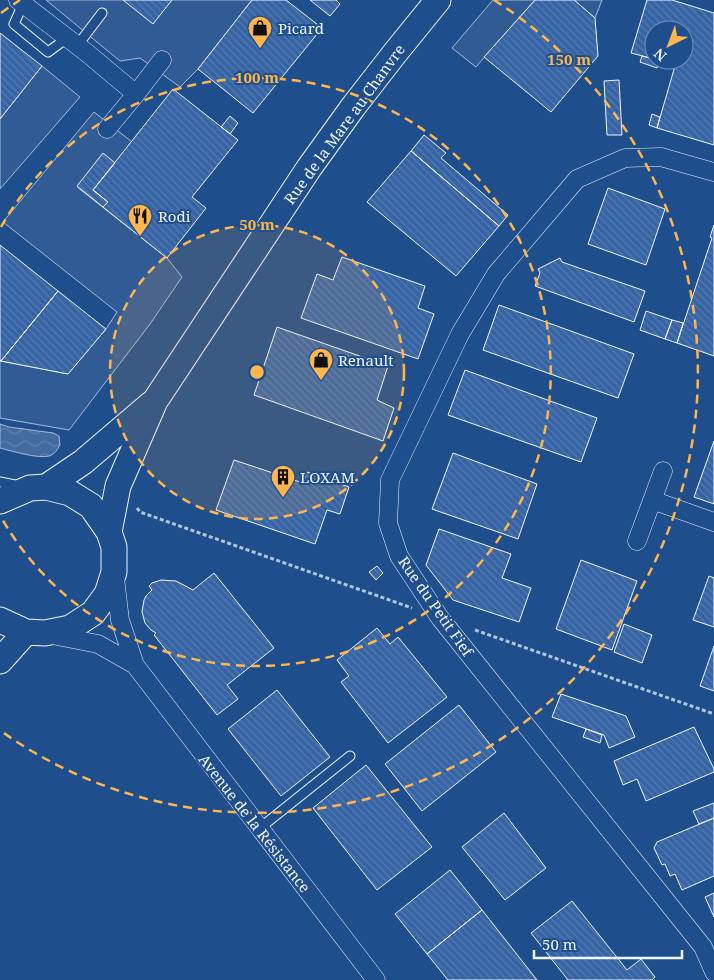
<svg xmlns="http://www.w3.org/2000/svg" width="714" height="980" font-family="'Noto Serif',serif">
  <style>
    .built { fill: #305b95; stroke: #a8bbd7 }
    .water { fill: url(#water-waves); stroke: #a8bbd7 }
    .building { fill: url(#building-back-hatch); stroke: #f2f6ff }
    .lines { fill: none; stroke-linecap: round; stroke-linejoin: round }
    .lane-casing { stroke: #f2f6ff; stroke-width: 11 }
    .street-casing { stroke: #f2f6ff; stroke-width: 19 }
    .secondary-casing { stroke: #f2f6ff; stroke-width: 27 }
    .path { stroke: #b3c4dc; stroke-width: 3; stroke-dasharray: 4 2.5; stroke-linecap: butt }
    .lane { stroke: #1f4e8c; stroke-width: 9 }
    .street { stroke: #1f4e8c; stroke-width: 18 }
    .secondary { stroke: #1f4e8c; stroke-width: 25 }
    .ring { fill: none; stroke: #ffb74d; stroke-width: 2.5; stroke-dasharray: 9 6 }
    .labels { text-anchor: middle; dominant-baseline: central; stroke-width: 4; stroke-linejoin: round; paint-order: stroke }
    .poi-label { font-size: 15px; fill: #f2f6ff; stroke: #1f4e8c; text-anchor: start }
    .street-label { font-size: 15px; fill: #f2f6ff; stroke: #1f4e8c }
    .centre { fill: #ffb74d; stroke: #1f4e8c; stroke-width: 2.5 }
    .ring-label { font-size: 15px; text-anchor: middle; font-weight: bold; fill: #ffb74d; stroke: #1f4e8c; stroke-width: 4; stroke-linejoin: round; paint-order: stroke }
  </style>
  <defs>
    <pattern id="water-waves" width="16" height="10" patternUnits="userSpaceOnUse" patternTransform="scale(1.25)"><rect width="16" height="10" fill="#446ba0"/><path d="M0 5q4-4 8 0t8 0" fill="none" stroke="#5f81ae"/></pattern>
    <pattern id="building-back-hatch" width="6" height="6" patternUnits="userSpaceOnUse" patternTransform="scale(1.25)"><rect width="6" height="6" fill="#3563a3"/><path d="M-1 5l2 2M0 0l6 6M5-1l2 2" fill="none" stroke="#537ab1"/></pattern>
  </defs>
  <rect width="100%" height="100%" fill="#1f4e8c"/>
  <!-- built -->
  <path class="built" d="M46,0H252L198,69L180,87L140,58L120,61Z
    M493,0H535L476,67L452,48Z
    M574,0H602L595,18Z
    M42,66L80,97L0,189V119Z
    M94,112L132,142L115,163L103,154L77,187L167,258L182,277L150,324L69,430L0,418V361L68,374L106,329L117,312L3,222Z"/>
  <!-- water -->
  <path class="water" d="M0,424L9,427L53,433L59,436L60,445C57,450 55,454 49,456C38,459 12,451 0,448Z"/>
  <!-- building -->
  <path class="building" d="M123,0H172L153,24Z
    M252,0H286L322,28L253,113L198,69Z
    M310,0H336L340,4L330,16Z
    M535,0H574L595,18L598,56L551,112L484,57Z
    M647,0H672L714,13V145L657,128L675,66L656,60H684V30H654V59L631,53Z
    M0,33L42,66L0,119Z
    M642,56L660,61L657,68L640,62Z
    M619,80L622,135H607L604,81Z
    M173,89L238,140L192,197L206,208L167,258L103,207L108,202L93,190Z
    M652,114L660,117L657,128L649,125Z
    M230,116L238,123L230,134L221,127Z
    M424,135L446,153L441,158L508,215L499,226L411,151Z
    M411,151L499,226L456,276L367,202Z
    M103,153L115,163L93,190L108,202L103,207L77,186Z
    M608,188L665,209L646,265L588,244Z
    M714,225V356L677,343L712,238L710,237Z
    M0,245L58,291L1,361H0Z
    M342,257L425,286L418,308L434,314L418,359L301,318L317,274L333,280Z
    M560,258L562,262L645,291L634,322L535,286L540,273L538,269Z
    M58,291L106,329L68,374L1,361Z
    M499,305L634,354L618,398L483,350Z
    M646,311L672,320L665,339L640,330Z
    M672,320L683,323L677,343L665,339Z
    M277,327L388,366L377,400L394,408L383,441L254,395Z
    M465,370L597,418L581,462L448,415Z
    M714,441V504L694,497Z
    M453,453L537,484L518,539L432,509Z
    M234,460L303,483L307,472L349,487L340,514L327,510L315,544L216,510Z
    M439,529L511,554L502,578L531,588L519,622L453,600L426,565Z
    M581,560L637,581L612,650L556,629Z
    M377,566L383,573L376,580L369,572Z
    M214,573L274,648L227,685L238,699L217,715L154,635L156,633L151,630L145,623L142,612L144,600L146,596L152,590L149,586L152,583L161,580L176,581L193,590Z
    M709,576L714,578V627L693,620Z
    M624,624L652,635L642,663L614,652Z
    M377,628L390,644L398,637L447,697L388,743L341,682L349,676L337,660Z
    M714,646V691L700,686Z
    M277,690L330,757L281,796L228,729Z
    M561,694L626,716L635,737L609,748L604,735L552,717Z
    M459,705L496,752L422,811L385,764Z
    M694,727L714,769V772L646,801L637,779L623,785L614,761Z
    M586,729L602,735L600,743L583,737Z
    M366,765L432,847L377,890L313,808Z
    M714,803V818L699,824L693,811Z
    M504,813L546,868L505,900L462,847Z
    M714,818V876L682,890L675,874L670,876L665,864L662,865L654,848L657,842Z
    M450,870L482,910L427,954L395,914Z
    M714,893V917L705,897Z
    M572,901L627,970L641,959L655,977L652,980H568L531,933Z
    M482,910L537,980H448L427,954Z"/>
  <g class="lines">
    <defs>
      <path id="lane" d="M23,4L14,24L48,52L67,38
        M77,46L102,13
        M0,482L20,486
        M260,828L350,756"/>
      <path id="street" d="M18,0L87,53L136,94L107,129
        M136,94L162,60
        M714,172L661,157L625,158L577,179L496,274L460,334L390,480L388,523L399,556L440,618L703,947L714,972
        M652,500L714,522
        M637,541L663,471
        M115,578L120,620L135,665L376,980
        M52,635L98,644L135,665"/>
      <path id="secondary" d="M46,487L83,462L151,404
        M0,501L30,488L46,487L70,493L91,506L109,532L114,547V572L107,594L93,613L70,628L45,633L26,632L0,620
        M109,532L118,486L155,401L309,168L353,107L395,53L438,0
        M0,661L26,632"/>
    </defs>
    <!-- lane casing -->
    <use href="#lane" class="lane-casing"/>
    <!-- street casing -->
    <use href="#street" class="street-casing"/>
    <!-- secondary casing -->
    <use href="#secondary" class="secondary-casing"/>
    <!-- path -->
    <path class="path" d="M137,508L140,512L412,608
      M475,630L714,714"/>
    <!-- lane -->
    <use href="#lane" class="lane"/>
    <!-- street -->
    <use href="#street" class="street"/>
    <!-- secondary -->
    <use href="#secondary" class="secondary"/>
  </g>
  <!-- distance rings -->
  <circle cx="257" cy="372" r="147" fill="#ffb74d" fill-opacity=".12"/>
  <g class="ring">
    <circle cx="257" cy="372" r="147"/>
    <path d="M1 227A294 294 0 1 1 1 517"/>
    <path d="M1 13A441 441 0 0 1 20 0M494 0A441 441 0 1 1 1 731"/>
  </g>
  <!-- icons -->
  <defs>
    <symbol id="shop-pin" viewBox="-11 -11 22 30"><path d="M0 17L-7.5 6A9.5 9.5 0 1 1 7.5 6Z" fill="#ffb74d" stroke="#1f4e8c"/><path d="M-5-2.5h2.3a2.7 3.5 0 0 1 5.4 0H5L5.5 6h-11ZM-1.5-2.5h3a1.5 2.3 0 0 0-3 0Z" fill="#111"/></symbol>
    <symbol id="restaurant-pin" viewBox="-11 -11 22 30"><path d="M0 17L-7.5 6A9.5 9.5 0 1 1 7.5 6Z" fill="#ffb74d" stroke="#1f4e8c"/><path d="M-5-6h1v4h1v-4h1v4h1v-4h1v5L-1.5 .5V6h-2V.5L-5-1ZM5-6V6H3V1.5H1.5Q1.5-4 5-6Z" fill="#111"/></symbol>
    <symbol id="building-pin" viewBox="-11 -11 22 30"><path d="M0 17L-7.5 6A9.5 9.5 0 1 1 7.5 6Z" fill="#ffb74d" stroke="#1f4e8c"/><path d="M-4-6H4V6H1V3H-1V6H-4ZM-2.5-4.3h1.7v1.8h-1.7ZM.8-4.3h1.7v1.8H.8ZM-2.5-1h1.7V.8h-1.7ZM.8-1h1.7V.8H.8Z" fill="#111"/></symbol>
  </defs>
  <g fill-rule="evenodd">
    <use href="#shop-pin" x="246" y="14" width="28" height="38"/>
    <use href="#restaurant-pin" x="126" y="202" width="28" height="38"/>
    <use href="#shop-pin" x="307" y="346" width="28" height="38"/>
    <use href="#building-pin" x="269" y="463" width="28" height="38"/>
  </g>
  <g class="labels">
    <!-- poi labels -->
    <g class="poi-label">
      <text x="278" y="28">Picard</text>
      <text x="158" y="216">Rodi</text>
      <text x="338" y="360">Renault</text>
      <text x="300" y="477">LOXAM</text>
    </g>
    <!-- street labels -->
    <g class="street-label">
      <text transform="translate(344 124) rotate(-54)">Rue de la Mare au Chanvre</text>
      <text transform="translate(436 606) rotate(55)">Rue du Petit Fief</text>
      <text transform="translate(255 823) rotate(52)">Avenue de la Résistance</text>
    </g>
  </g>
  <circle cx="257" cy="372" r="8" class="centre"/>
  <g class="ring-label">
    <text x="569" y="65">150 m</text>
    <text x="257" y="83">100 m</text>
    <text x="257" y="230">50 m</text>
  </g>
  <!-- north arrow -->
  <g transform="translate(669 45) rotate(222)"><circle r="24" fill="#1f4e8c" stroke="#7391ba"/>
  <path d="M0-4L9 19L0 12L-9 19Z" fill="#ffb74d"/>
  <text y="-8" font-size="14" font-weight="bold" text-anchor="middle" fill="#f2f6ff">N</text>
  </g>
  <!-- scale -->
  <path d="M534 950v8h148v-8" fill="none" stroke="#f2f6ff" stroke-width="2.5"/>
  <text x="542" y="950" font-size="15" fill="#f2f6ff" stroke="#1f4e8c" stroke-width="4" paint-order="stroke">50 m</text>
</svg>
